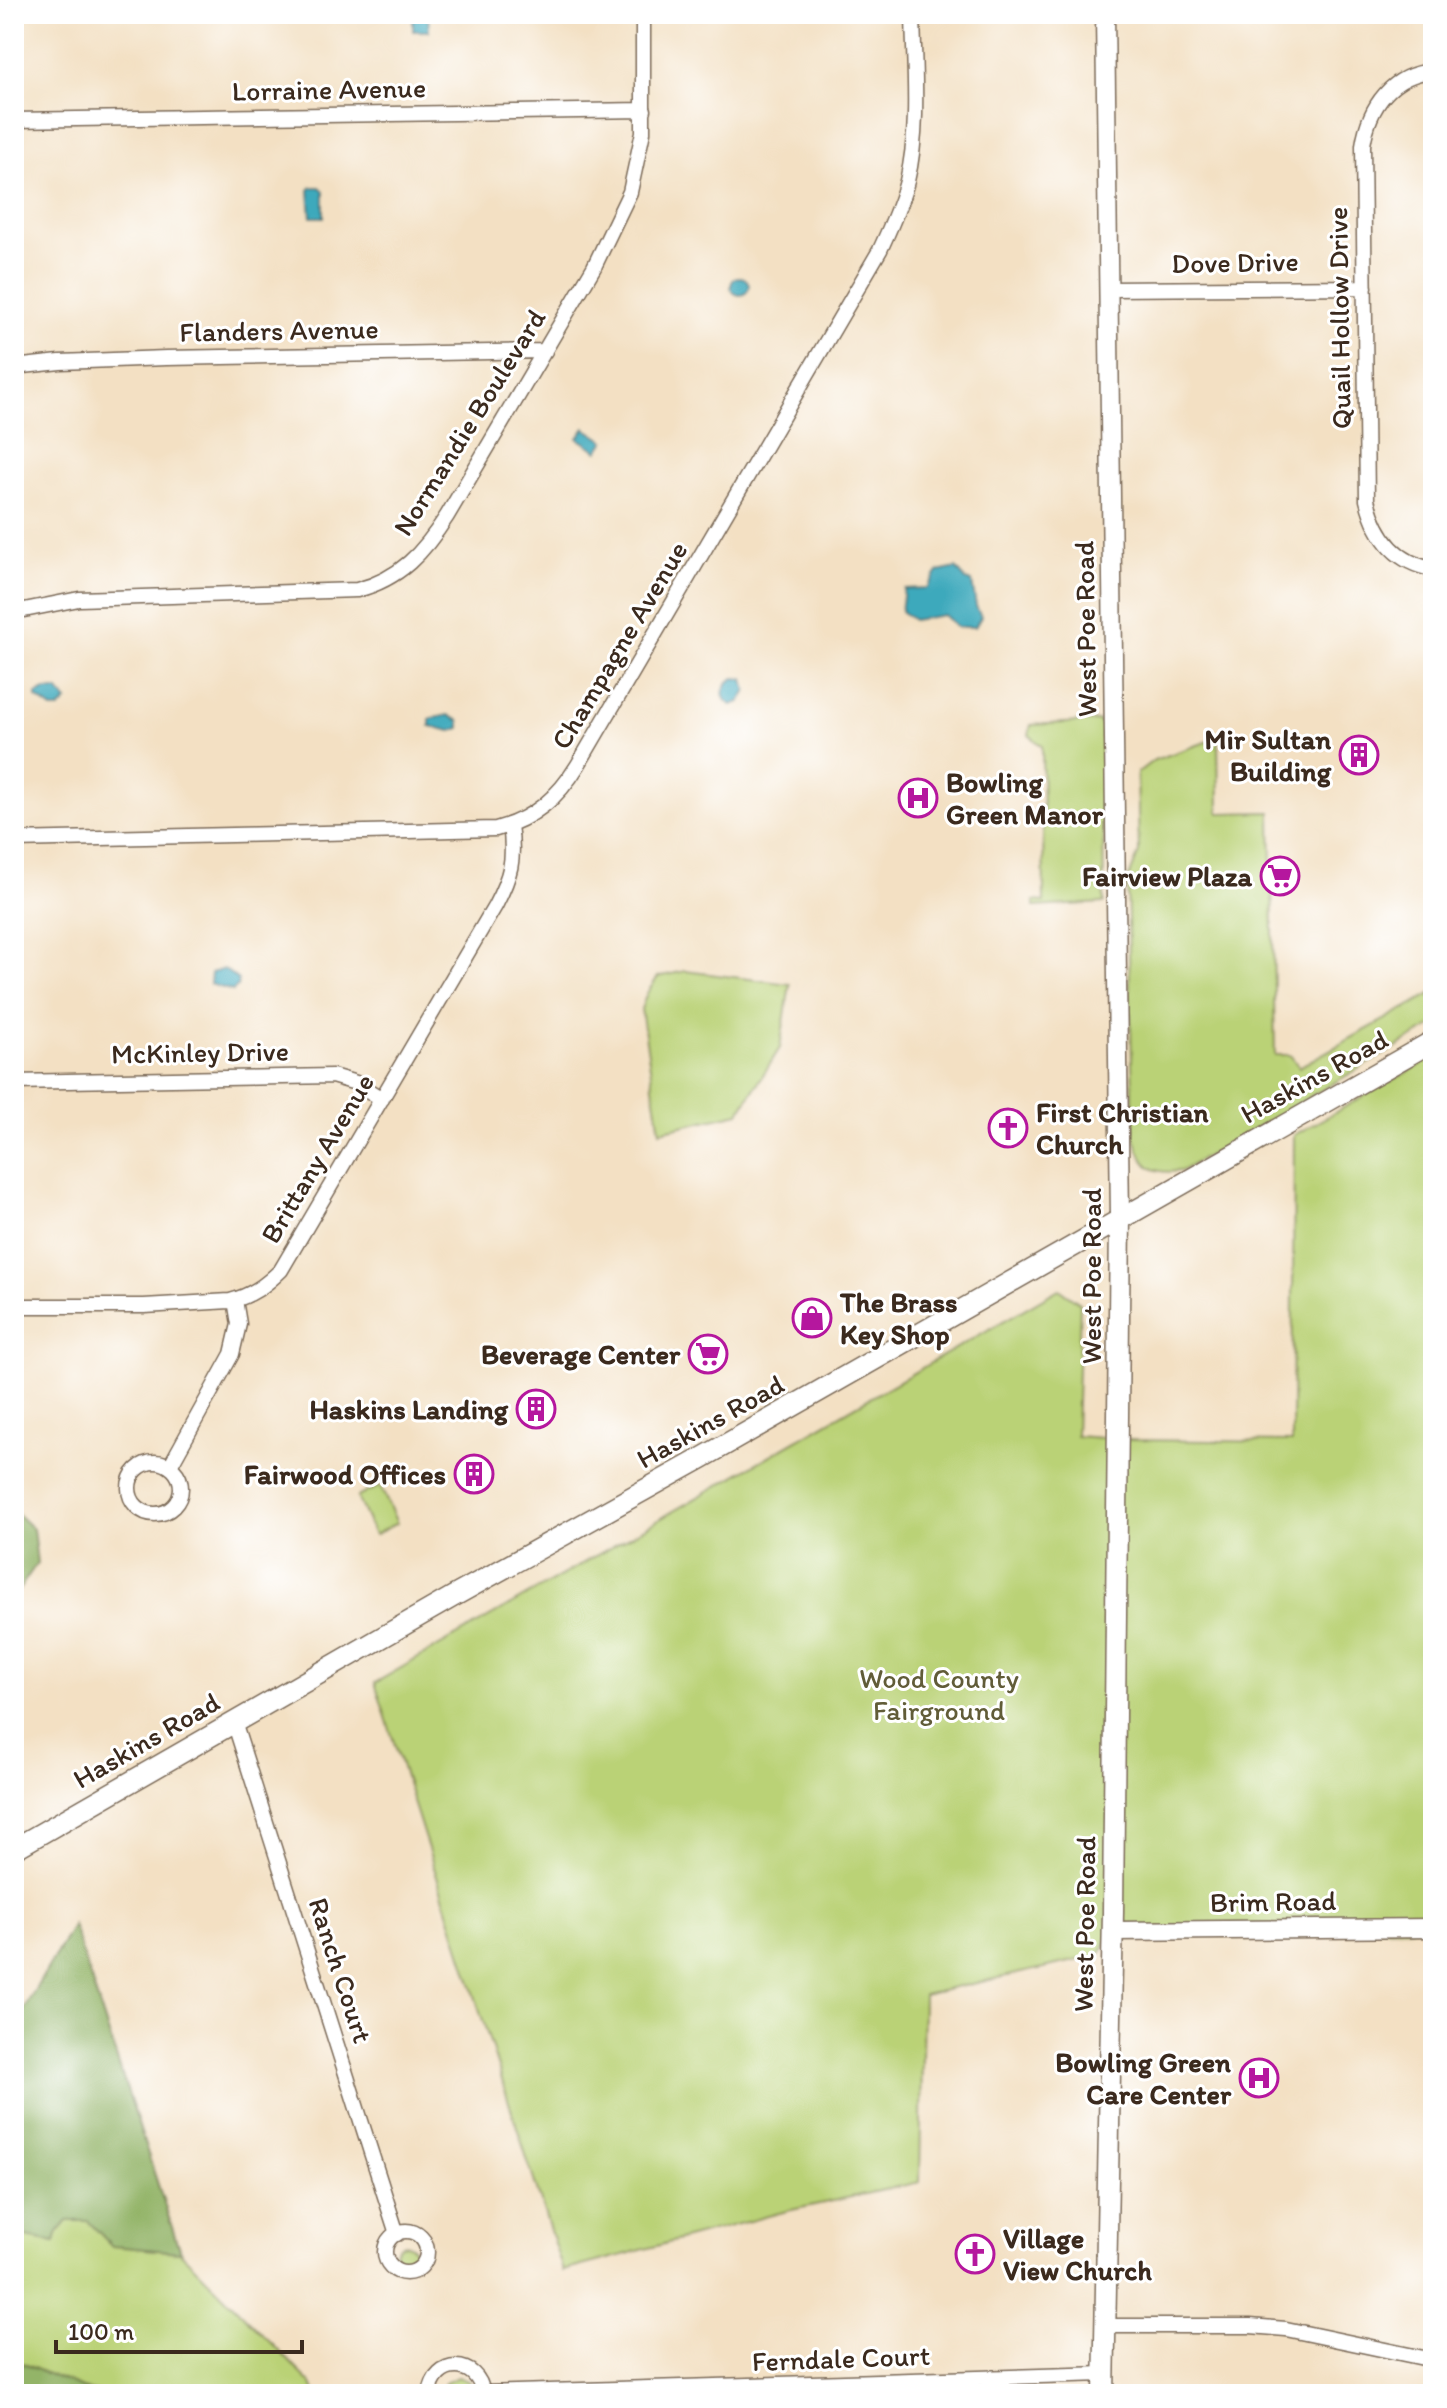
<svg xmlns="http://www.w3.org/2000/svg" width="1447" height="2408" font-family="Itim,sans-serif">
  <style>
    .green { fill: #bad276; stroke: #7a7e4a; stroke-width: 2 }
    .forest { fill: #93b467; stroke: #676f42; stroke-width: 2 }
    .water { fill: #3ca9bc; stroke: #3c6a6d; stroke-width: 2 }
    .lines { fill: none; stroke-linecap: round; stroke-linejoin: round }
    .minor-casing { stroke: #7b6a58; stroke-width: 17 }
    .tertiary-casing { stroke: #7b6a58; stroke-width: 21 }
    .secondary-casing { stroke: #7b6a58; stroke-width: 23 }
    .minor { stroke: #fff; stroke-width: 14 }
    .tertiary { stroke: #fff; stroke-width: 18 }
    .secondary { stroke: #fff; stroke-width: 20 }
    .labels { text-anchor: middle; dominant-baseline: central; stroke-width: 6; stroke-linejoin: round; paint-order: stroke }
    .street-label { font-size: 28px; fill: #3b2a1e; stroke: #fff }
    .poi-label { font-size: 28px; font-weight: bold; fill: #3b2a1e; stroke: #fff; text-anchor: end }
    .park-label { font-size: 28px; fill: #615c38; stroke: #fff }
  </style>
  <rect width="100%" height="100%" fill="#fff"/>
  <filter id="ink" filterUnits="userSpaceOnUse"><feTurbulence type="fractalNoise" baseFrequency=".0125" numOctaves="2"/><feDisplacementMap in="SourceGraphic" scale="16" xChannelSelector="R" yChannelSelector="G"/><feConvolveMatrix kernelMatrix="1 2 1 2 8 2 1 2 1" color-interpolation-filters="sRGB"/></filter>
  <filter id="wash" filterUnits="userSpaceOnUse"><feTurbulence type="fractalNoise" baseFrequency=".006" numOctaves="4" result="noise"/><feDisplacementMap in="SourceGraphic" scale="32" xChannelSelector="R" yChannelSelector="G"/><feGaussianBlur stdDeviation="1.8" result="paint"/><feColorMatrix in="noise" values="0 0 0 0 0 0 0 0 0 0 0 0 0 0 0 0 0 1.4 0 .05"/><feComposite in="paint" operator="in"/></filter>
  <g filter="url(#wash)">
    <rect width="100%" height="100%" fill="#f3e0c3"/>
    <!-- green -->
    <path class="green" d="M1099,721L1102,729L1104,903L1034,907V901L1044,902L1042,746L1029,735L1031,725Z
      M1218,738L1219,813L1271,812L1275,1055H1290L1299,1067L1433,993V1026L1181,1171C1149,1175 1144,1166 1134,1136L1127,883L1139,852L1137,773L1154,760Z
      M685,971L790,984L780,1048L739,1113L660,1131L641,1009L647,993L658,977Z
      M1433,1058V1928L1113,1931L1097,1958L1079,1960L923,1995L920,2182L787,2211L563,2271L375,1683L1059,1289L1080,1303L1076,1436L1131,1440L1292,1442L1294,1135Z
      M380,1486L397,1523L374,1535L357,1497Z
      M73,1925L180,2252L313,2385L316,2394H14V2026Z
      M395 2254a10 10 0 1 1 20 0a10 10 0 1 1-20 0Z
      M458,2377L468,2381L474,2394H441L445,2383Z"/>
    <!-- forest -->
    <path class="forest" d="M14,1511L33,1529L37,1563L14,1597Z
      M73,1925L180,2252L112,2246L88,2221H67L58,2232L55,2242L14,2235V2026Z
      M14,2360L89,2391L111,2394H14Z"/>
    <!-- water -->
    <path class="water" d="M413,14H428L429,31H413Z
      M312,187H320L324,191V217H311L309,190Z
      M731 286a9 9 0 1 1 18 0a9 9 0 1 1-18 0Z
      M585,428L605,441L598,451L578,438Z
      M956,568L966,580L972,582L976,606L981,617L975,627H957L944,615L913,620L901,611L904,589L927,588L938,572Z
      M735,678L744,679L747,691L740,702L732,705C718,698 723,684 735,678Z
      M57,690L67,701L59,709H52L37,698V694L45,690Z
      M448,715L460,721V728L451,731L430,726V719Z
      M224,969L238,980V986L233,991L210,984L211,973Z"/>
  </g>
  <g filter="url(#ink)">
    <g class="lines">
      <defs>
        <path id="minor" d="M1433,71C1392,74 1369,106 1363,145L1367,500C1376,536 1395,563 1433,569
          M14,120L644,110
          M1107,289L1365,287
          M14,367L60,362L166,358L545,351
          M14,612L79,599L357,590C400,579 424,552 447,516L594,267L630,192L643,132V14
          M14,840L496,829C533,819 558,798 578,765L880,250C890,228 901,205 907,181C920,128 914,68 913,14
          M14,1082L332,1076L356,1083L382,1099
          M14,1306H144L230,1301C251,1296 266,1285 281,1270L495,906C511,875 515,860 510,825
          M129 1488a26 26 0 1 1 52 0a26 26 0 1 1-52 0Z
          M170,1466L232,1354L239,1324L235,1300
          M234,1722L397,2234
          M385 2252a21 21 0 1 1 42 0a21 21 0 1 1-42 0Z
          M1105,2326H1250L1286,2329L1433,2360
          M483,2393L1105,2374
          M430,2394C434,2358 478,2358 483,2394"/>
        <path id="tertiary" d="M1105,14L1120,1218
          M1113,1931L1433,1928"/>
        <path id="secondary" d="M14,1849L454,1596L702,1458L1433,1041
          M1104,2394L1113,1912L1120,1218"/>
      </defs>
      <!-- minor casing -->
      <use href="#minor" class="minor-casing"/>
      <!-- tertiary casing -->
      <use href="#tertiary" class="tertiary-casing"/>
      <!-- secondary casing -->
      <use href="#secondary" class="secondary-casing"/>
      <!-- minor -->
      <use href="#minor" class="minor"/>
      <!-- tertiary -->
      <use href="#tertiary" class="tertiary"/>
      <!-- secondary -->
      <use href="#secondary" class="secondary"/>
    </g>
  </g>
  <!-- icons -->
  <defs>
    <symbol id="building-ring" viewBox="-11 -11 22 22"><circle r="9.5" fill="#fff" stroke="#b5179e" stroke-width="1.5"/><path d="M-4-6H4V6H1V3H-1V6H-4ZM-2.5-4.3h1.7v1.8h-1.7ZM.8-4.3h1.7v1.8H.8ZM-2.5-1h1.7V.8h-1.7ZM.8-1h1.7V.8H.8Z" fill="#b5179e"/></symbol>
    <symbol id="hospital-ring" viewBox="-11 -11 22 22"><circle r="9.5" fill="#fff" stroke="#b5179e" stroke-width="1.5"/><path d="M-5-5h3v3.5h4V-5h3V5h-3V1.5h-4V5h-3Z" fill="#b5179e"/></symbol>
    <symbol id="supermarket-ring" viewBox="-11 -11 22 22"><circle r="9.5" fill="#fff" stroke="#b5179e" stroke-width="1.5"/><path d="M-6-5.5h2.5l.6 2H6L4.5 2H-2.5L-4.4-4H-6ZM-1.5 3.2a1.3 1.3 0 1 0 .1 0ZM3 3.2a1.3 1.3 0 1 0 .1 0Z" fill="#b5179e"/></symbol>
    <symbol id="church-ring" viewBox="-11 -11 22 22"><circle r="9.5" fill="#fff" stroke="#b5179e" stroke-width="1.5"/><path d="M-1.2-6h2.4v3.5h3.3v2.4h-3.3V6h-2.4V-.1h-3.3v-2.4h3.3Z" fill="#b5179e"/></symbol>
    <symbol id="shop-ring" viewBox="-11 -11 22 22"><circle r="9.5" fill="#fff" stroke="#b5179e" stroke-width="1.5"/><path d="M-5-2.5h2.3a2.7 3.5 0 0 1 5.4 0H5L5.5 6h-11ZM-1.5-2.5h3a1.5 2.3 0 0 0-3 0Z" fill="#b5179e"/></symbol>
  </defs>
  <g fill-rule="evenodd">
    <use href="#building-ring" x="1337" y="733" width="44" height="44"/>
    <use href="#hospital-ring" x="896" y="776" width="44" height="44"/>
    <use href="#supermarket-ring" x="1258" y="854" width="44" height="44"/>
    <use href="#church-ring" x="986" y="1106" width="44" height="44"/>
    <use href="#shop-ring" x="790" y="1296" width="44" height="44"/>
    <use href="#supermarket-ring" x="686" y="1332" width="44" height="44"/>
    <use href="#building-ring" x="514" y="1387" width="44" height="44"/>
    <use href="#building-ring" x="452" y="1452" width="44" height="44"/>
    <use href="#hospital-ring" x="1237" y="2056" width="44" height="44"/>
    <use href="#church-ring" x="953" y="2232" width="44" height="44"/>
  </g>
  <g class="labels">
    <!-- street labels -->
    <g class="street-label">
      <text transform="translate(329 89) rotate(-1)">Lorraine Avenue</text>
      <text transform="translate(1235 262) rotate(-1)">Dove Drive</text>
      <text transform="translate(1339 318) rotate(-91)">Quail Hollow Drive</text>
      <text transform="translate(279 330) rotate(-1)">Flanders Avenue</text>
      <text transform="translate(469 422) rotate(-58)">Normandie Boulevard</text>
      <text transform="translate(1085 629) rotate(-91)">West Poe Road</text>
      <text transform="translate(619 645) rotate(-59)">Champagne Avenue</text>
      <text transform="translate(200 1052) rotate(-1)">McKinley Drive</text>
      <text transform="translate(1314 1076) rotate(-29)">Haskins Road</text>
      <text transform="translate(317 1158) rotate(-59)">Brittany Avenue</text>
      <text transform="translate(1091 1276) rotate(-90)">West Poe Road</text>
      <text transform="translate(710 1421) rotate(-29)">Haskins Road</text>
      <text transform="translate(146 1740) rotate(-30)">Haskins Road</text>
      <text transform="translate(1273 1901) rotate(-1)">Brim Road</text>
      <text transform="translate(1084 1924) rotate(-89)">West Poe Road</text>
      <text transform="translate(341 1970) rotate(72)">Ranch Court</text>
      <text transform="translate(841 2358) rotate(-2)">Ferndale Court</text>
    </g>
    <!-- poi labels -->
    <g class="poi-label">
      <text x="1331" y="739">Mir Sultan<tspan x="1331" dy="32">Building</tspan></text>
      <text x="946" y="782" text-anchor="start">Bowling<tspan x="946" dy="32">Green Manor</tspan></text>
      <text x="1252" y="876">Fairview Plaza</text>
      <text x="1036" y="1112" text-anchor="start">First Christian<tspan x="1036" dy="32">Church</tspan></text>
      <text x="840" y="1302" text-anchor="start">The Brass<tspan x="840" dy="32">Key Shop</tspan></text>
      <text x="680" y="1354">Beverage Center</text>
      <text x="508" y="1409">Haskins Landing</text>
      <text x="446" y="1474">Fairwood Offices</text>
      <text x="1231" y="2062">Bowling Green<tspan x="1231" dy="32">Care Center</tspan></text>
      <text x="1003" y="2238" text-anchor="start">Village<tspan x="1003" dy="32">View Church</tspan></text>
    </g>
    <!-- park labels -->
    <g class="park-label">
      <text x="939" y="1678">Wood County<tspan x="939" dy="32">Fairground</tspan></text>
    </g>
  </g>
  <!-- margin -->
  <rect width="1447" height="2408" fill="none" stroke="#fff" stroke-width="48"/>
  <!-- scale -->
  <path d="M56 2340v12h246v-12" fill="none" stroke="#3b2a1e" stroke-width="4"/>
  <text x="68" y="2340" font-size="24" fill="#3b2a1e" stroke="#ffffff" stroke-width="6" paint-order="stroke">100 m</text>
</svg>
